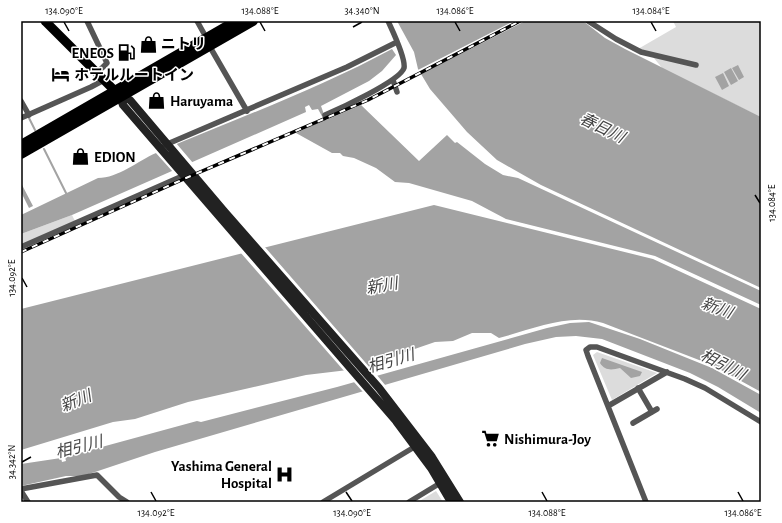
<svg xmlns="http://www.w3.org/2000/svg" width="782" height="523" font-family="'Alegreya Sans','Noto Sans JP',sans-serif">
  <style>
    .green { fill: #dcdcdc }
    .water { fill: #a3a3a3 }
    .pier { fill: #fff }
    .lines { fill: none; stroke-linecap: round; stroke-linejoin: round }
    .stream { stroke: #a3a3a3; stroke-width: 2 }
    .street { stroke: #555; stroke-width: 5.5 }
    .secondary { stroke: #222; stroke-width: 8 }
    .primary { stroke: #000; stroke-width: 9 }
    .highway { stroke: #000; stroke-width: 10 }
    .rail-casing { stroke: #000; stroke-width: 3.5 }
    .rail { stroke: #fff; stroke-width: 2; stroke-dasharray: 6; stroke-linecap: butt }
    .ticks { fill: none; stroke: #000; stroke-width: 1.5 }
    .labels { text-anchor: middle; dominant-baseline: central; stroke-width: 3; stroke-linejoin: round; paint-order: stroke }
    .poi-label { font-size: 15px; font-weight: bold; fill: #000; stroke: #fff; text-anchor: start }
    .water-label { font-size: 16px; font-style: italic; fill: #444; stroke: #fff }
    .neatline { fill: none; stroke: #000; stroke-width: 1.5 }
    .ticks-label { font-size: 10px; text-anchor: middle; fill: #000 }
  </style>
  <rect width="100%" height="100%" fill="#fff"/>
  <!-- green -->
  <path class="green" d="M673,21H761V117L663,69L653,57L638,49L676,27Z
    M72,215L75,221L21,245V234Z
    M597,352L657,373L612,400L593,355Z
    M436,491L443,502H418Z"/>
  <!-- water -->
  <path class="water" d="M397,21H583L605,38L625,49L761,117V288L541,185L497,160L467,132L430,89L418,69L414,52Z
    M392,49L396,55L382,71L369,81L321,106L326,120L361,105L419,161L447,135L455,143L457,142L485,164L503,175L518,178L761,291V305L655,256L506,219L472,201L409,183L395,182L376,168L354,158L343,156L340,153H332L296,133L324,120L318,109L312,110L309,105L305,107L306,112L72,215L21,234V215L98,178C118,178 138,161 156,153C235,119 316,90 392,49Z
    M738,65L744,77L739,80L732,68Z
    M731,68L738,81L731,85L724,72Z
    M723,73L729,86L722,90L715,77Z
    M21,183L33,206L29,208L21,192Z
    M434,205L653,259L761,309V392L712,365L603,323C568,313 534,329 499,338L491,333H472L453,341L435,342L400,354L373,367L306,375L188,402L135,419L113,422L21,450V309Z
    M589,322L640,339L712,368L761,395V413L718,387L690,373L602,339L576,336L556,337L525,344L155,452L83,476H66L21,486V464L61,458L62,462L66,461L65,457L197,421L201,422L337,387L547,328L570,323Z
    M602,358L642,372L640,376L631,378L620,368C612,370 605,371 600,363Z"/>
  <!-- pier -->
  <path class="pier" d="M514,21H525L419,75L416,71Z
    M176,143L193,163L173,172L155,152Z
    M264,246L371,369L345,372L240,252Z
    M376,374L386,386L363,392L353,381Z"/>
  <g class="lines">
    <!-- stream -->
    <path class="stream" d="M29,118L35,130
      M44,149L67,195"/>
    <!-- street -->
    <path class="street" d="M87,21L107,63L97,73
      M197,21L207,39
      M588,21L616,39L641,52L696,65
      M210,47L247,111
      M393,80L397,92
      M21,101L29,115
      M325,115C339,109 400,81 404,68C406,58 392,30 388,21
      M21,118L91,87L104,80
      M165,145L347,67L397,42
      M21,247L187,174
      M638,388L652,412
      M608,406L667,372
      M633,423L657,409
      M21,489L97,475L119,497L127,502
      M21,491L28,502
      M323,502L416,446
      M409,502L442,482
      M646,502L588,356L586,350L590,347H597L685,379L705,388L761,422"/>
    <!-- secondary -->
    <path class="secondary" d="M120,97L130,100L224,211L379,388L432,457L460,502
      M120,97L123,105L129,112L396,421L431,468L451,502"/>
    <!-- primary -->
    <path class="primary" d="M45,21L119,95"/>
    <!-- highway -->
    <path class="highway" d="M21,145L236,21
      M21,154L253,21"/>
    <defs>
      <path id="rail" d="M21,252L186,178L368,100L520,21"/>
    </defs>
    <!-- rail casing -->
    <use href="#rail" class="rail-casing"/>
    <!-- rail -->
    <use href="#rail" class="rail"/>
  </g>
  <!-- ticks -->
  <path class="ticks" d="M64,22L69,31M260,22L265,31M455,22L460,31M651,22L656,31M353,27L362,22M755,195L760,203M22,278L27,287M22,462L31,457M151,492L156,501M346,492L352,501M542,492L547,501M738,492L743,501"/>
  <!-- icons -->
  <defs>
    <symbol id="shop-bare" viewBox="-9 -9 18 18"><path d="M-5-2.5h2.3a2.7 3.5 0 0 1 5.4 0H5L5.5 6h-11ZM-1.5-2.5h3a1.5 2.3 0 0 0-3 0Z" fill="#000" stroke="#fff" stroke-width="2.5" paint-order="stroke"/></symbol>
    <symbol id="fuel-bare" viewBox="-9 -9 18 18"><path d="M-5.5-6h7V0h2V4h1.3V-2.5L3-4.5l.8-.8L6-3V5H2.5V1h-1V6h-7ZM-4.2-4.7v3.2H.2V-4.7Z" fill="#000" stroke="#fff" stroke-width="2.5" paint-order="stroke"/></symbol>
    <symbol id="hotel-bare" viewBox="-9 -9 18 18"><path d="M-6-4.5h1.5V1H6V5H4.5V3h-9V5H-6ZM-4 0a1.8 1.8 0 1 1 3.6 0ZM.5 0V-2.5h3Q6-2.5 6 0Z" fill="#000" stroke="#fff" stroke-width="2.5" paint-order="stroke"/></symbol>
    <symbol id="supermarket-bare" viewBox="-9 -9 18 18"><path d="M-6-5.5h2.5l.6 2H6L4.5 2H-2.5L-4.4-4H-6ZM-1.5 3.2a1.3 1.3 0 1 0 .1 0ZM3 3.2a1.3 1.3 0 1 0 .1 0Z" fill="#000" stroke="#fff" stroke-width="2.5" paint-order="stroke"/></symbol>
    <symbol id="hospital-bare" viewBox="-9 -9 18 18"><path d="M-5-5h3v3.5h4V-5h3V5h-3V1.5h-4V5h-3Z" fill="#000" stroke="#fff" stroke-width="2.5" paint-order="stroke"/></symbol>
  </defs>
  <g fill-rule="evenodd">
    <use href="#shop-bare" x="136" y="32" width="25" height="25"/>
    <use href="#fuel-bare" x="114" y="40" width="25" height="25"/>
    <use href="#hotel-bare" x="48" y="62" width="25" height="25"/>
    <use href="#shop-bare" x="144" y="88" width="25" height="25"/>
    <use href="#shop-bare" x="68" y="144" width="25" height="25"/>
    <use href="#supermarket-bare" x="478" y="426" width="25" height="25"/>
    <use href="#hospital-bare" x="272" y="462" width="25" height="25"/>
  </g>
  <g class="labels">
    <!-- poi labels -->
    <g class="poi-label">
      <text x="161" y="44">ニトリ</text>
      <text x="114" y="53" text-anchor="end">ENEOS</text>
      <text x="74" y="75">ホテルルートイン</text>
      <text x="170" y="101">Haruyama</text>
      <text x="94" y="157">EDION</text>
      <text x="504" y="439">Nishimura-Joy</text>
      <text x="272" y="466" text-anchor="end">Yashima General<tspan x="272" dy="17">Hospital</tspan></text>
    </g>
    <!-- water labels -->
    <g class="water-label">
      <text transform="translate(602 128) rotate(26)">春日川</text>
      <text transform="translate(382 286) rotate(-10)">新川</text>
      <text transform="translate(717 308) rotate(20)">新川</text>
      <text transform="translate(391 361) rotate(-16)">相引川</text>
      <text transform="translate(723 365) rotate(27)">相引川</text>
      <text transform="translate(76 401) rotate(-22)">新川</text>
      <text transform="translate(79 447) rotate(-14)">相引川</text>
    </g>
  </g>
  <!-- border -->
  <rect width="782" height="523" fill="none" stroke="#ffffff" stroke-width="44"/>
  <rect x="22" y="22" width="738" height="479" class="neatline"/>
  <g class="ticks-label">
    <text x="64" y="14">134.090°E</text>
    <text x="260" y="14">134.088°E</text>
    <text x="362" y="14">34.340°N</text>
    <text x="455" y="14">134.086°E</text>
    <text x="651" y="14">134.084°E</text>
    <text transform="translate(771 203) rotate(-90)" y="4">134.084°E</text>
    <text transform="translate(11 278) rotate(-90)" y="4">134.092°E</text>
    <text transform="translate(11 462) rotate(-90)" y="4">34.342°N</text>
    <text x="156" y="516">134.092°E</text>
    <text x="352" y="516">134.090°E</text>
    <text x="547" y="516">134.088°E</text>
    <text x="743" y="516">134.086°E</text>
  </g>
</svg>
